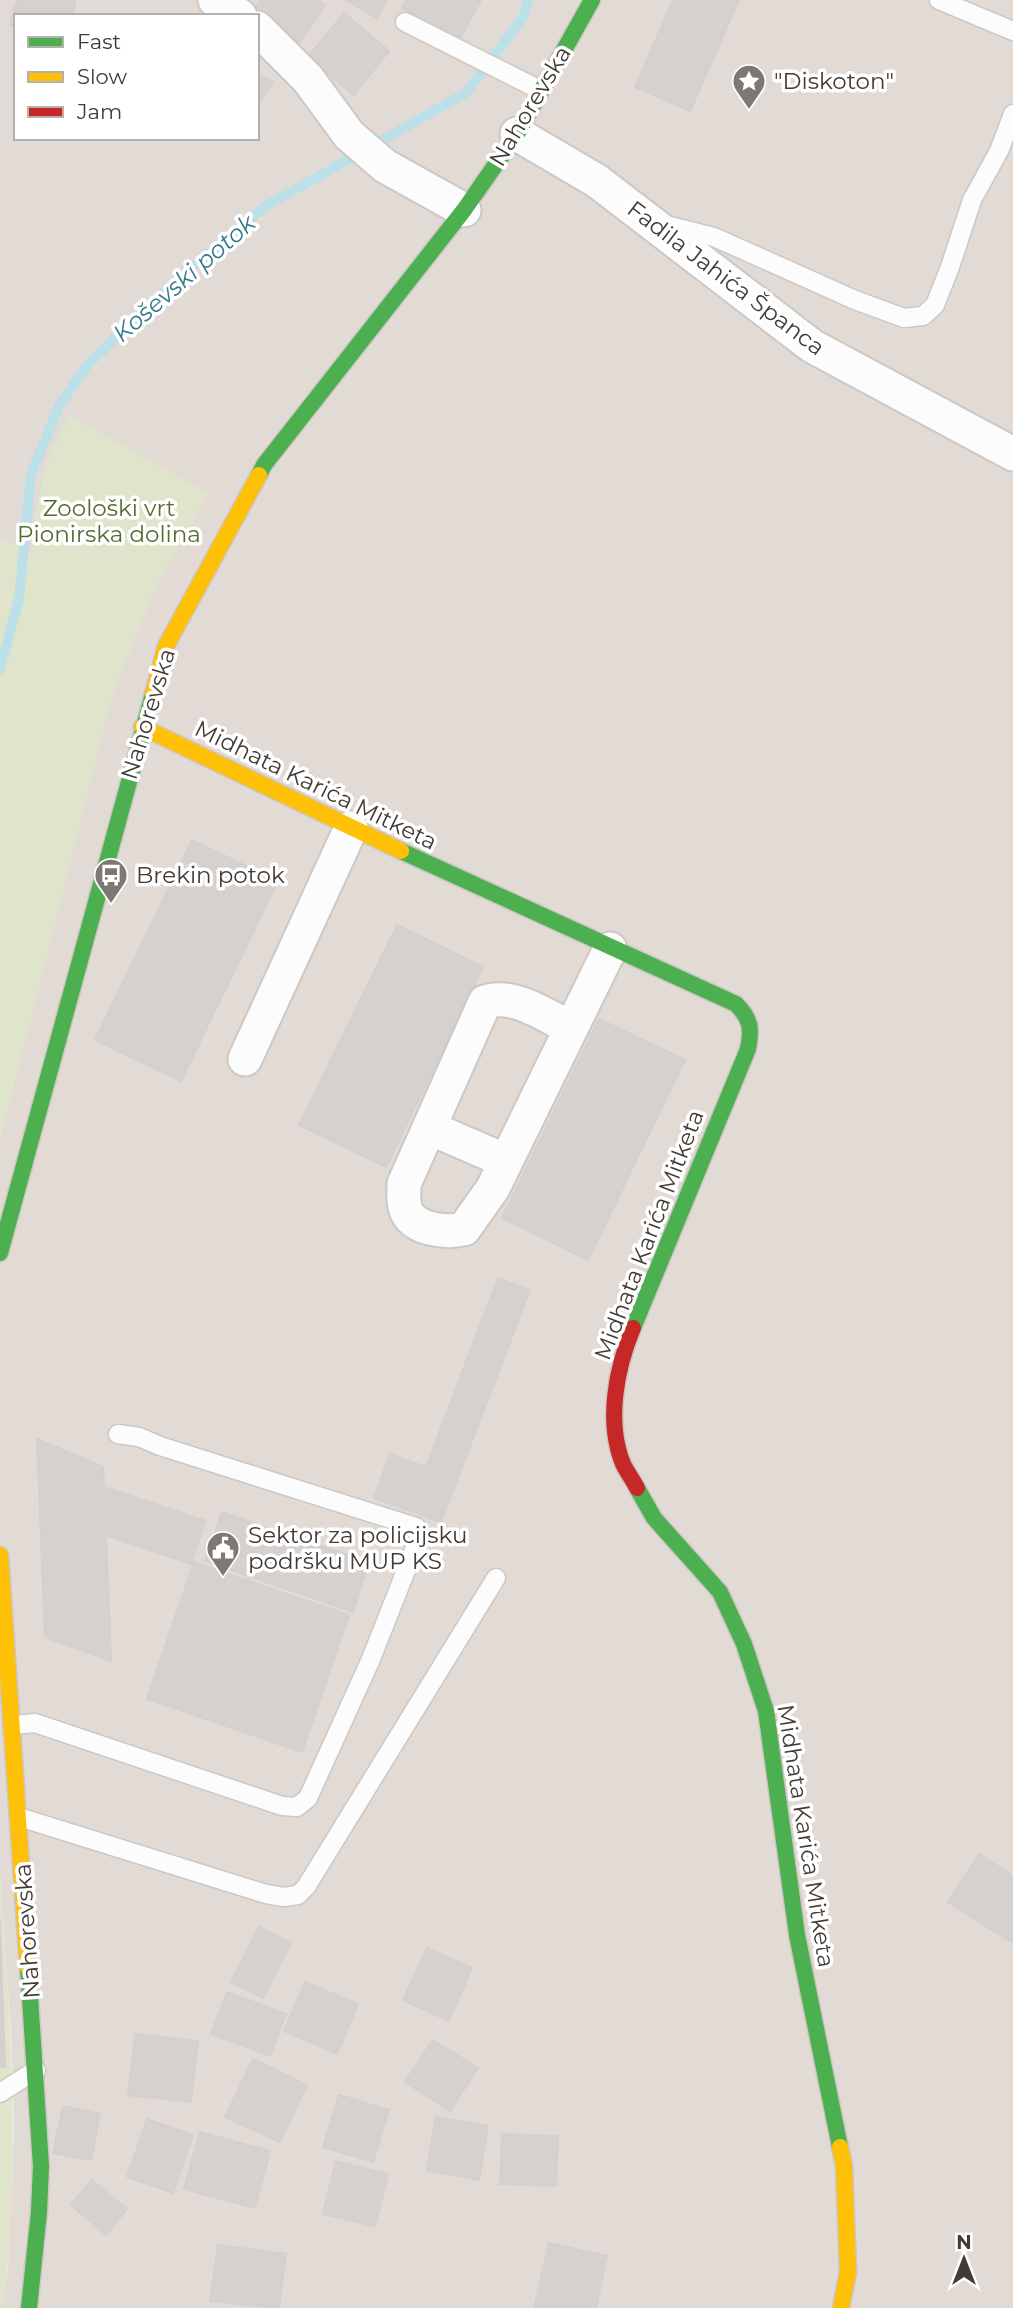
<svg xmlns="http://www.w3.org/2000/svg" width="1013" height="2308" font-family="Montserrat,sans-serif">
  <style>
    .residential { fill: #e1dad5; fill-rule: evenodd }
    .green { fill: #e0e4ca }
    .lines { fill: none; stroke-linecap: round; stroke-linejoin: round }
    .stream { stroke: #bce0e7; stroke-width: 10 }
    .building { fill: #d5d1cf; stroke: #d5d0ce; stroke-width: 2 }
    .lane-casing { stroke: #cbc8c5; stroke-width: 21 }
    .street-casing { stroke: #cbc8c5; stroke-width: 37 }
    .fast-casing { stroke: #cdc6c1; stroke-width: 19 }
    .slow-casing { stroke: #cdc6c1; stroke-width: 19 }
    .jam-casing { stroke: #cdc6c1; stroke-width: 19 }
    .lane { stroke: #fcfcfc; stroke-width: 18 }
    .street { stroke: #fcfcfc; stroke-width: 33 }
    .fast { stroke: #4caf50; stroke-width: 16 }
    .slow { stroke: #ffc107; stroke-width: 16 }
    .jam { stroke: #c62828; stroke-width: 16 }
    .labels { text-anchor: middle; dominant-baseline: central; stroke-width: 7; stroke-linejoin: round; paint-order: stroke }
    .poi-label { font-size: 23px; fill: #413a35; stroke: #fff; text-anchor: start }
    .street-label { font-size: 23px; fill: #413a35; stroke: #fff }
    .park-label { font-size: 23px; fill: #556c30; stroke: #fff }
    .water-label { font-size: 24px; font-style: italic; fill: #357a8b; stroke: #fff }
  </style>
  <rect width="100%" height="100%" fill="#edeae8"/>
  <!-- residential -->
  <path class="residential" d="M0,0H1013V2308H2L8,2271L14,2131L12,2047L0,1877V1141L113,691L158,581L209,493L47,460L35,517L32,551L0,539ZM16,16H257V138H16Z"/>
  <!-- green -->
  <path class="green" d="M69,415L209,493L158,581L113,691L0,1141V539L32,551L35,517L47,460Z
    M0,1877C7,1982 16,2086 11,2191C10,2231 9,2269 2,2308H0Z"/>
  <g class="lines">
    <!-- stream -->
    <path class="stream" d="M0,669L19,599L31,474L59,406L88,364L167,289L264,207L466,93L524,16L528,0"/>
  </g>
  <!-- building -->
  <path class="building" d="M17,0H76L72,16H16V26L10,25Z
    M260,0H317L325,5L296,48L249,16Z
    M346,0H387L377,18Z
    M406,0H481L460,39L402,8Z
    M673,0H739L690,111L635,87Z
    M344,13L389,51L354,95L308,57Z
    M257,73L273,82L257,107Z
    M192,840L278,881L181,1081L95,1040Z
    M397,925L483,967L386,1167L299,1125Z
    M599,1019L685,1060L588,1260L502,1218Z
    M498,1278L530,1290L441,1522L374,1498L390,1454L426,1467Z
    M37,1439L103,1467L104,1487L205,1521L191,1564L106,1535L111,1661L45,1637Z
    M222,1512L369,1562L353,1612L205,1561Z
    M194,1562L349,1615L302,1752L147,1699Z
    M979,1854L1013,1876V1943L948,1902Z
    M0,1919L5,2067H0Z
    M259,1927L291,1943L263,1998L231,1982Z
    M427,1948L472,1968L449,2021L403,2000Z
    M305,1982L358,2004L337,2054L284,2031Z
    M227,1992L286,2014L270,2056L211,2034Z
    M135,2034L198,2041L191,2102L128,2095Z
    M433,2040L478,2068L450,2111L405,2082Z
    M253,2059L307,2085L280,2142L225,2117Z
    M339,2095L389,2110L373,2162L323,2147Z
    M63,2106L100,2114L91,2160L53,2153Z
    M436,2117L488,2126L479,2180L427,2170Z
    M147,2119L193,2135L173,2193L127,2177Z
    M200,2132L270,2151L255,2208L184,2189Z
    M502,2134L558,2136L556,2186L500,2184Z
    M336,2161L388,2174L375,2226L323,2214Z
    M92,2180L127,2209L106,2235L71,2205Z
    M549,2243L607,2256L596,2308H534Z
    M218,2245L286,2254L279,2308L210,2301Z"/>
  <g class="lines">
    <defs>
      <path id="lane" d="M939,0L1013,31
        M405,22L540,90
        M666,225L714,237L855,300L904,318L923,316L935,305L950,267L972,200L999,151L1013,114
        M13,1725L35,1723L282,1806L297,1807L308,1798L371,1659L418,1540L420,1533L416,1527L160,1446L139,1437L118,1434
        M19,1817L266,1894L284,1897L298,1895L306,1887L496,1578
        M0,2093L36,2070"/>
      <path id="street" d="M215,0L240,16
        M257,28L308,79L349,135L385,166L464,210
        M517,134L597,181L812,346L1013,454
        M571,1028C546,1016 513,992 485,1002L404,1184C404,1192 403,1200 405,1207C410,1230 446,1233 464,1229L493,1188L610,949
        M245,1059L351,828
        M430,1128L506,1161"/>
      <path id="fast" d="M259,475L264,465L464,210L517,134L592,0
        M401,851L736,1004C751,1019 752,1029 748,1049L633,1328
        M0,1253L153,694
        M637,1488L654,1518L720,1592L744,1644L766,1711L797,1935L840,2147
        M28,1967L41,2166L39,2212L29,2308"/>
      <path id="slow" d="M153,694L166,646L259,475
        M142,727L401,851
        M0,1555L28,1967
        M840,2147L844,2166L848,2272L841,2308"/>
      <path id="jam" d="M633,1328C616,1369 606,1422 623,1464C627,1472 633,1480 637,1488"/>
    </defs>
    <!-- lane casing -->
    <use href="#lane" class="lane-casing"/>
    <!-- street casing -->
    <use href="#street" class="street-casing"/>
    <!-- fast casing -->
    <use href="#fast" class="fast-casing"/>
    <!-- slow casing -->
    <use href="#slow" class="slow-casing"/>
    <!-- jam casing -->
    <use href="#jam" class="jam-casing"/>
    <!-- lane -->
    <use href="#lane" class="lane"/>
    <!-- street -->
    <use href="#street" class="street"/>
    <!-- fast -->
    <use href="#fast" class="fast"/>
    <!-- slow -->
    <use href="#slow" class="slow"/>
    <!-- jam -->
    <use href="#jam" class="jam"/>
  </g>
  <!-- icons -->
  <defs>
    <symbol id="sight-pin" viewBox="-11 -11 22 30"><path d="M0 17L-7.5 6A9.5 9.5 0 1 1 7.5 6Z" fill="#7d7874" stroke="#fff"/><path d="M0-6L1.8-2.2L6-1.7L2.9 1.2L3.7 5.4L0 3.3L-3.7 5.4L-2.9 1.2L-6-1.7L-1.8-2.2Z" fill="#fff"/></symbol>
    <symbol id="bus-pin" viewBox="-11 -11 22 30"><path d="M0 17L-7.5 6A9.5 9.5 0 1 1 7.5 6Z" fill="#7d7874" stroke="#fff"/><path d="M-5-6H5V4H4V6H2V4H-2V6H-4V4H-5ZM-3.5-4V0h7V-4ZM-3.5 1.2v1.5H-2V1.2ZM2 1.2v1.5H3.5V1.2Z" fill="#fff"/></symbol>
    <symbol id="civic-pin" viewBox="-11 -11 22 30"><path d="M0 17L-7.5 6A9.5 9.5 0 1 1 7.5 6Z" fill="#7d7874" stroke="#fff"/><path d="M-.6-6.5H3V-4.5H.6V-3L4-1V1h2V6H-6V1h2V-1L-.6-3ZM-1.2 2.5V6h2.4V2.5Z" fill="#fff"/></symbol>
  </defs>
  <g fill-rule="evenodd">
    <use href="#sight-pin" x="730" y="62" width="38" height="52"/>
    <use href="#bus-pin" x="92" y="856" width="38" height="52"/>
    <use href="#civic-pin" x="204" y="1529" width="38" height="52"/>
  </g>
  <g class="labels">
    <!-- poi labels -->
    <g class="poi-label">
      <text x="774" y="81">"Diskoton"</text>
      <text x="136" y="875">Brekin potok</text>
      <text x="248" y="1535">Sektor za policijsku<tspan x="248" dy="26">podršku MUP KS</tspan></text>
    </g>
    <!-- street labels -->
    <g class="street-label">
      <text transform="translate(530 106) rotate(-59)">Nahorevska</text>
      <text transform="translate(726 278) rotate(37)">Fadila Jahića Španca</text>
      <text transform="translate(148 714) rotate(-73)">Nahorevska</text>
      <text transform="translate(316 785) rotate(26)">Midhata Karića Mitketa</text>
      <text transform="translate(649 1235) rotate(-69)">Midhata Karića Mitketa</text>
      <text transform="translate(806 1836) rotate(81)">Midhata Karića Mitketa</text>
      <text transform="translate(27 1931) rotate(-94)">Nahorevska</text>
    </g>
    <!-- park labels -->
    <g class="park-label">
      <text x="109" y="508">Zoološki vrt<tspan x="109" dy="26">Pionirska dolina</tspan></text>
    </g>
    <!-- water labels -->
    <g class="water-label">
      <text transform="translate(184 278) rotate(-41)">Koševski potok</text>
    </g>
  </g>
  <!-- legend -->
  <rect x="14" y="14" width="245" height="126" fill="#ffffff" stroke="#b3b0ae" stroke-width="2"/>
  <rect x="28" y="37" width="35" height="10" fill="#4caf50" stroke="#b3b0ae" stroke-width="2"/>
  <text x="77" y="49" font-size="21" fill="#413a35">Fast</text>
  <rect x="28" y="72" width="35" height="10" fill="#ffc107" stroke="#b3b0ae" stroke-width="2"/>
  <text x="77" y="84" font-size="21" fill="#413a35">Slow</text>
  <rect x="28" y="107" width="35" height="10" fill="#c62828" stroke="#b3b0ae" stroke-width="2"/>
  <text x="77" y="119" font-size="21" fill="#413a35">Jam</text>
  <!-- north arrow -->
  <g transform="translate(964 2259)" stroke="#ffffff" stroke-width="5" paint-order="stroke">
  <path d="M0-5L12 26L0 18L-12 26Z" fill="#413a35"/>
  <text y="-10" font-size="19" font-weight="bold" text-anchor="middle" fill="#413a35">N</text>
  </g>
</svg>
